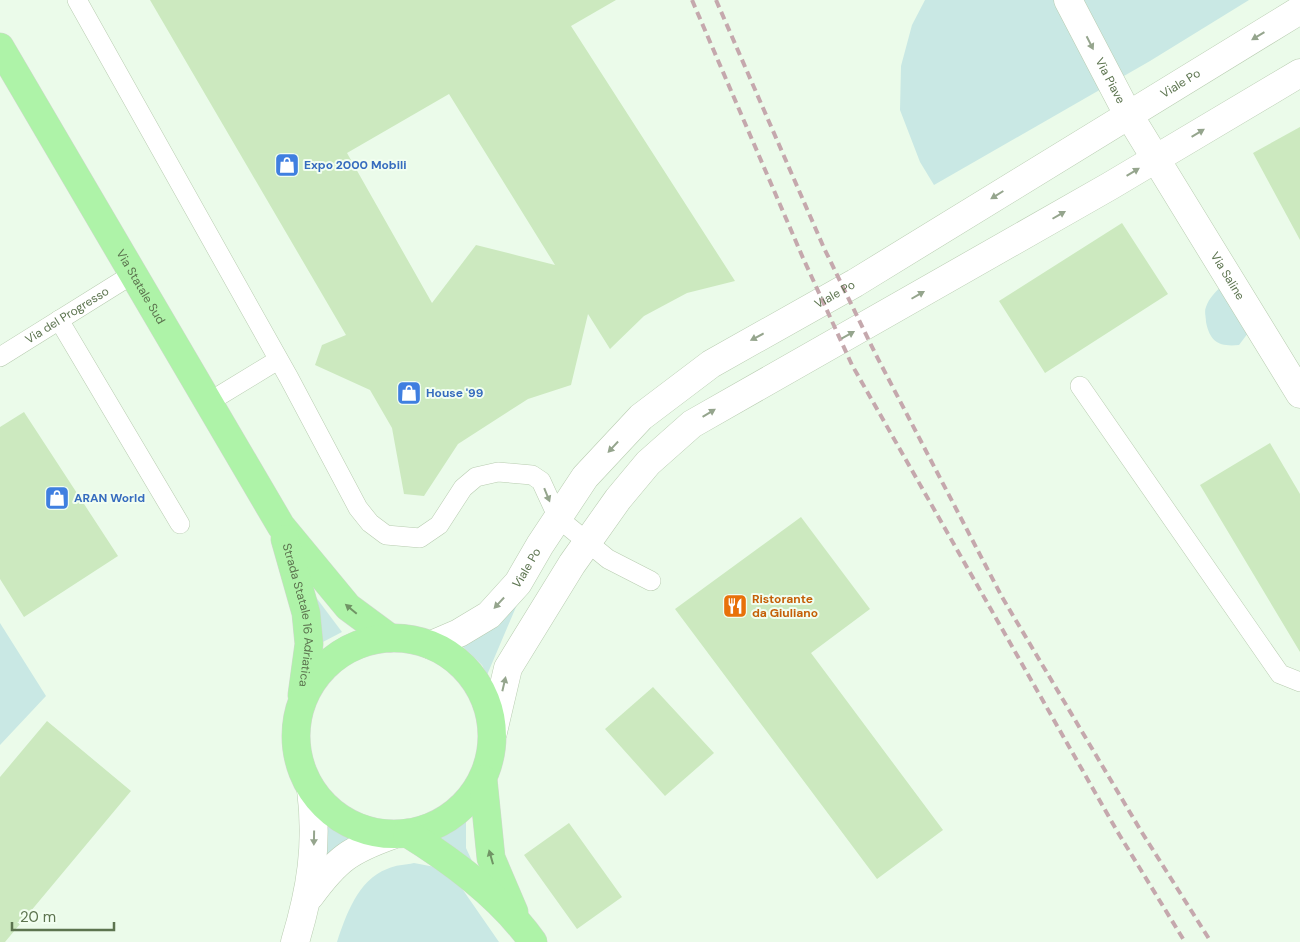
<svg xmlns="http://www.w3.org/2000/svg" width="1300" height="942" font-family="'DM Sans',sans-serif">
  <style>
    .green { fill: #c9e8e4 }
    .building { fill: #cce9bf; fill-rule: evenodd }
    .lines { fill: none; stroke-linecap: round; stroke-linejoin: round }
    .service-casing { stroke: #b8ccb0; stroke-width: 20 }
    .minor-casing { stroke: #b8ccb0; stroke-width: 29 }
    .tertiary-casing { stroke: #b8ccb0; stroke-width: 29 }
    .primary-casing { stroke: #d1d8ce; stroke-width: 29 }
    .service { stroke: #fff; stroke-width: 19 }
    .minor { stroke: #fff; stroke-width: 28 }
    .tertiary { stroke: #fff; stroke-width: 28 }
    .primary { stroke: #aef3a8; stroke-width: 28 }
    .rail { stroke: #c5a8ad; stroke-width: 4; stroke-dasharray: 8 5; stroke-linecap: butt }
    .oneway { fill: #95a58d }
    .oneway2 { fill: #709465 }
    .labels { text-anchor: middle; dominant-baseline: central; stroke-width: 4; stroke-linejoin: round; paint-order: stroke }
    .street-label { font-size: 12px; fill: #5c744f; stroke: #f1fef0 }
    .shop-label { font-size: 12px; font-weight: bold; fill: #366cbe; stroke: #f1fef0; text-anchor: start }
    .food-label { font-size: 12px; font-weight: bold; fill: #c56008; stroke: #f1fef0; text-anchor: start }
  </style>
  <rect width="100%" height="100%" fill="#ebfbea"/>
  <!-- green -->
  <path class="green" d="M925,0H1249L1150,61L934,185L920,162L900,110L901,66L912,25Z
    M1223,285L1248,333L1239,345C1219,347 1210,342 1206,322C1206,317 1204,311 1206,307C1209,298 1216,291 1223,285Z
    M300,576L342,632L319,644Z
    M519,600L487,675L482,665L459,643Z
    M0,623L46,696L0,745Z
    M324,815L336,828L358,837L325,861Z
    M466,820V848L479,876L429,837L447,834Z
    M414,863L435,867L454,877L499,942H337C346,915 358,880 387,869C395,865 405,865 414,863Z"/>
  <!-- building -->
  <path class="building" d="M150,0H616L571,26L735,281L687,293L644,316L610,349L588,314L571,385L528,399L458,444L424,496L404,494L392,428L370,390L315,365L322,345L346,335ZM449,94L555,265L476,245L432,303L347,153Z
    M1300,127V240L1253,153Z
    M1122,223L1168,294L1045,373L999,301Z
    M24,412L118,556L24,617L0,579V427Z
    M1270,443L1300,494V652L1200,485Z
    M801,517L870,609L811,653L943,830L877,879L675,609Z
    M653,687L714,753L665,796L605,729Z
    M47,721L131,791L5,942H0V777Z
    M569,823L622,897L577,929L524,855Z"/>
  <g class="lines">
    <defs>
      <g id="service">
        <path d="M77,0L289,378L358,508L370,523L386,535L420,538L439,525L463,488L476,477L498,472L532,475L541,481L558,518L608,559L651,581"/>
        <path d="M59,320L180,524"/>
        <path id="s1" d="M0,357L133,274"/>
        <path d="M1080,386L1280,674L1300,682"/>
        <path d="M209,402L278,360"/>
      </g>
      <g id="minor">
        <path id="s2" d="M1068,0L1124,107L1300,394"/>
        <path d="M310,896C337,859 350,850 392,835"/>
        <path d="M295,942C311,889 318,845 311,789"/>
      </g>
      <g id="tertiary">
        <path id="s3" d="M431,645L459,633L489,615L518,583L540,545L585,477L641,417L711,364L855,283L1300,10"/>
        <path d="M493,732L508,668L572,564L618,499L648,463L692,424L1110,186L1300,73"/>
      </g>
      <g id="primary">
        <path id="s4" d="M0,47L281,526L348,607L390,638"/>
        <path id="s5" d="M285,539L306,613L309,644L302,695"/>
        <circle cx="394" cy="736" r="98"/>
        <path d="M483,779L491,858L514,912"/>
        <path d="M407,833C454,862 501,897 533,942"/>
      </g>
    </defs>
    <!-- service casing -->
    <use href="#service" class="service-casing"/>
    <!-- minor casing -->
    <use href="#minor" class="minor-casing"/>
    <!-- tertiary casing -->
    <use href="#tertiary" class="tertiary-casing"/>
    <!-- primary casing -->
    <use href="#primary" class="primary-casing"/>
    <!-- service -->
    <use href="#service" class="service"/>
    <!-- minor -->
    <use href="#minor" class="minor"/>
    <!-- tertiary -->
    <use href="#tertiary" class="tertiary"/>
    <!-- primary -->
    <use href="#primary" class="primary"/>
    <!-- rail -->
    <path class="rail" d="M692,0L803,258L852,365L1117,831L1185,942
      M716,0L824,248L875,353L1002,597L1141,831L1211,942"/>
  </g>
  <!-- one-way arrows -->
  <defs><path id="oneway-solid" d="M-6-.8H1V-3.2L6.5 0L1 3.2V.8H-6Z" transform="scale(1.25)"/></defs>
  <g class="oneway">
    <use href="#oneway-solid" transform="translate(1258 36) rotate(149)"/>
    <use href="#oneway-solid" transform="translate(1090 43) rotate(63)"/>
    <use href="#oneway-solid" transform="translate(1198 133) rotate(-31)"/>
    <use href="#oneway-solid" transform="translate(1133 172) rotate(-31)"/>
    <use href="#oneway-solid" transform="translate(997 195) rotate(148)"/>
    <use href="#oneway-solid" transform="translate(1059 215) rotate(-30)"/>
    <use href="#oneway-solid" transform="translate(918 295) rotate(-30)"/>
    <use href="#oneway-solid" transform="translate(848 335) rotate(-29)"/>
    <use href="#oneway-solid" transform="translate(757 337) rotate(152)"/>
    <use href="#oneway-solid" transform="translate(709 413) rotate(-31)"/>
    <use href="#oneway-solid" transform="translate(613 447) rotate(133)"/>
    <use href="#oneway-solid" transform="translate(547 495) rotate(68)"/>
    <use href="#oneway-solid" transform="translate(499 603) rotate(133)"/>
    <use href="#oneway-solid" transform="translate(504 684) rotate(-77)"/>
    <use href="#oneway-solid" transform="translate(314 838) rotate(91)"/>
  </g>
  <g class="oneway2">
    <use href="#oneway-solid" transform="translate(351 609) rotate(-140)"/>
    <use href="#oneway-solid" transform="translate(491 857) rotate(-106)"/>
  </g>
  <!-- icons -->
  <defs>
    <symbol id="shop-square" viewBox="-11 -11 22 22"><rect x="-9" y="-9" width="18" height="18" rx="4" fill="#3f7fe0" stroke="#f1fef0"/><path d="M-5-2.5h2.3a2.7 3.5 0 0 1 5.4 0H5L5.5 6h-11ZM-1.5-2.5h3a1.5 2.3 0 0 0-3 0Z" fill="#fff"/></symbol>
    <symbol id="restaurant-square" viewBox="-11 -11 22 22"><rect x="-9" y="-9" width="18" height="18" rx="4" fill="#e8710a" stroke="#f1fef0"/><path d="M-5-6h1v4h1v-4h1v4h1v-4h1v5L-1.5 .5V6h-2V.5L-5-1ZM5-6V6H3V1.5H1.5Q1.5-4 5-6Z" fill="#fff"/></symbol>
  </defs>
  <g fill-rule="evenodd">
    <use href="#shop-square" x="273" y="151" width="28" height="28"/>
    <use href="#shop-square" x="395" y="379" width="28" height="28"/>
    <use href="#shop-square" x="43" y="484" width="28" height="28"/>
    <use href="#restaurant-square" x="721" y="592" width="28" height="28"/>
  </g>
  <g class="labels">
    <!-- street labels -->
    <g class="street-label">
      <text stroke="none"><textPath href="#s2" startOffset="91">Via Piave</textPath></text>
      <text stroke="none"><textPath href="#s3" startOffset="951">Viale Po</textPath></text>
      <text stroke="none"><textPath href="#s2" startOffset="319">Via Saline</textPath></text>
      <text stroke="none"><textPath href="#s4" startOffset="278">Via Statale Sud</textPath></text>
      <text stroke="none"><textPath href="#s3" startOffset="546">Viale Po</textPath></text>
      <text stroke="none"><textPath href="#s1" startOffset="79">Via del Progresso</textPath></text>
      <text stroke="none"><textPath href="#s3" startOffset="126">Viale Po</textPath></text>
      <text stroke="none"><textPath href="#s5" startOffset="78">Strada Statale 16 Adriatica</textPath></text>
    </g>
    <!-- shop labels -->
    <g class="shop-label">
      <text x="304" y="165">Expo 2000 Mobili</text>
      <text x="426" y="393">House '99</text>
      <text x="74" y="498">ARAN World</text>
    </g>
    <!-- food labels -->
    <g class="food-label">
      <text x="752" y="599">Ristorante<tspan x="752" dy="14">da Giuliano</tspan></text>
    </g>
  </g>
  <!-- scale -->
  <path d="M12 922v8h102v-8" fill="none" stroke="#5c744f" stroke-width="2.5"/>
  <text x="20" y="922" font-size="15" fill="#5c744f" stroke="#f1fef0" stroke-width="4" paint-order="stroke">20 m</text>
</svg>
